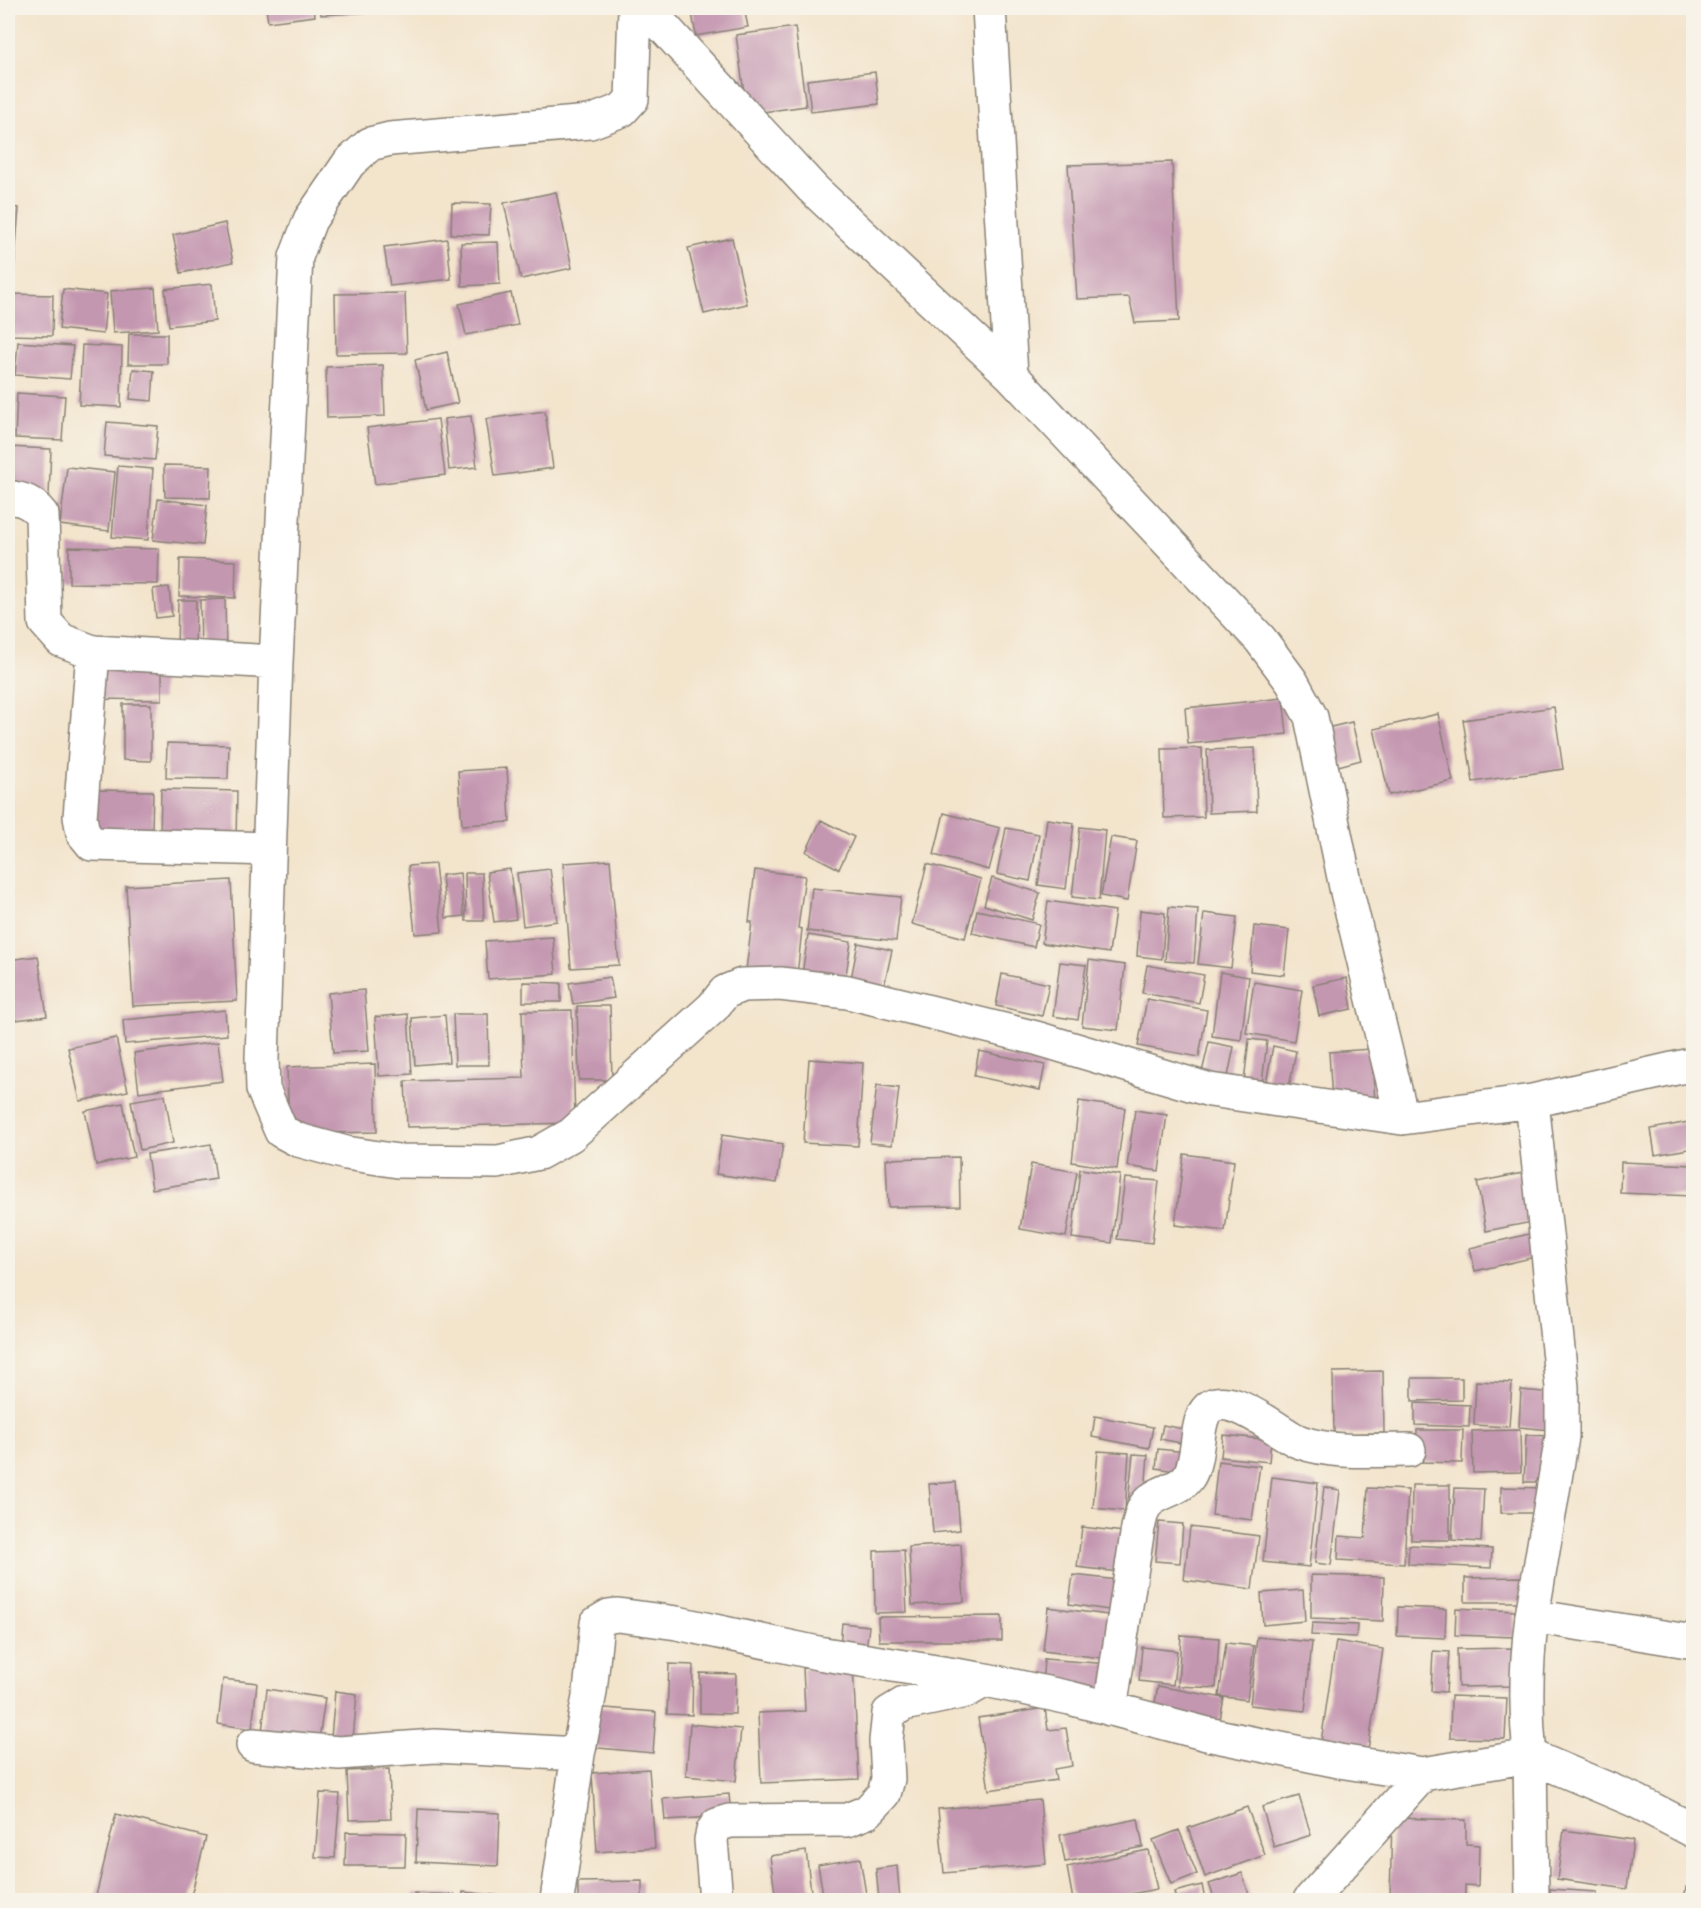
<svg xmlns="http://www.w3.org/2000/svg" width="1701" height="1908" font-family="'Libre Caslon Text',serif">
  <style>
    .building { fill: #c497b1 }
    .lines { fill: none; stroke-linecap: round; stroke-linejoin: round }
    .street-casing { stroke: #888074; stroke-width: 36 }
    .secondary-casing { stroke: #888074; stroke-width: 36 }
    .street { stroke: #fff; stroke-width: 33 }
    .secondary { stroke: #fff; stroke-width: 33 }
  </style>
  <rect width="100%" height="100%" fill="#f7f3e8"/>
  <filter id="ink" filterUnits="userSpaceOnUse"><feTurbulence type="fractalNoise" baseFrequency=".0167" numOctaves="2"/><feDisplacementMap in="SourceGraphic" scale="12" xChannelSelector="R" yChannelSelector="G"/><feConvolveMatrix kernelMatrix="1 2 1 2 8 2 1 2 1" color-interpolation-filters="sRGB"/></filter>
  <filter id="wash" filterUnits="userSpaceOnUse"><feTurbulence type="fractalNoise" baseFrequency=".008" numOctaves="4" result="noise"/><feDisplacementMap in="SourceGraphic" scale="24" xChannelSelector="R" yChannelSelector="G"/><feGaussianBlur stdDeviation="1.35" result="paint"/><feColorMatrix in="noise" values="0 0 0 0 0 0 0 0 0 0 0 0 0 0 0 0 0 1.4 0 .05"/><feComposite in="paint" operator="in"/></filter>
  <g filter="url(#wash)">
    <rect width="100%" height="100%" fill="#f3e4cc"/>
    <g id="blocks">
      <!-- building -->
      <path class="building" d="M266,8H314L315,16L268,22Z
        M320,8H370V12L321,15Z
        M691,8H744L748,27L696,36Z
        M795,27L806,106L747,114L736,35Z
        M875,72L879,104L811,112L807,80Z
        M1172,162L1179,321L1135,323L1129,297L1077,299L1068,165Z
        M556,192L572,268L521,279L504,203Z
        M452,203L491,204L489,235L451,234Z
        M8,207L19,208L13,283L8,282Z
        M225,223L233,262L181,273L173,235Z
        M732,238L747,304L704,314L688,248Z
        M447,239L451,279L390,286L384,247Z
        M498,242L500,284L462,286L461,243Z
        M212,284L215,321L169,326L165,289Z
        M155,288L158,330L113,333L110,291Z
        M63,289L107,294L103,334L59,329Z
        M405,293L407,353L336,354L335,294Z
        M511,293L518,325L466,335L459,304Z
        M8,294L53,295L52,336L8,335Z
        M129,334H167V364H128Z
        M18,342L73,346L70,379L15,375Z
        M82,345L122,347L121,407L79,405Z
        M447,352L458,403L426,410L415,360Z
        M383,365L385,416L327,418L326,367Z
        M133,369L154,371L152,401L130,399Z
        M17,393L65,396L62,440L15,438Z
        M545,411L553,468L495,476L486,419Z
        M471,416L477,467L449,470L444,419Z
        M438,419L445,475L375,484L367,428Z
        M107,422L158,426L155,460L104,456Z
        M8,447L51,449L49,495L8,493Z
        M164,465L211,466L210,498L165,497Z
        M118,466L153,469L148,540L112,537Z
        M67,467L115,472L109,531L60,525Z
        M158,499L207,505L203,545L153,540Z
        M69,547L159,549L158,584L69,583Z
        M180,559L236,561L235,598L179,596Z
        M169,587L172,616L156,618L153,589Z
        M225,599L226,653H201L200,600Z
        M178,600H196L195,651H177Z
        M99,663H162V700L99,699Z
        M1283,698L1287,734L1188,744L1185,708Z
        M123,704H151V761L123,760Z
        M1554,707L1563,769L1473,782L1463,720Z
        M1438,714L1453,781L1389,795L1374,729Z
        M1352,722L1361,760L1323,770L1314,731Z
        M167,743L229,745L228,779L166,778Z
        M1202,748L1204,817L1164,818L1162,749Z
        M1255,748L1257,811L1209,813L1207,750Z
        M507,768L510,822L462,825L458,771Z
        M161,789L237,791L236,841L160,840Z
        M93,790L153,791L152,830L93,829Z
        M944,813L1000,828L989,870L934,855Z
        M1047,819L1074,823L1066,889L1038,885Z
        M821,820L854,837L839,869L806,852Z
        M1080,827L1105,830L1099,900L1072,897Z
        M1006,828L1039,834L1030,881L997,874Z
        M1111,837L1137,841L1127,901L1101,896Z
        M610,860L619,965L571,968L563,863Z
        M435,864L442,932L415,934L408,866Z
        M927,864L981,879L965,938L912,924Z
        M510,869L516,919L494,922L487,872Z
        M550,869L557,921L523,926L517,873Z
        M755,870L805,876L798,928L802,929L797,976L746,970L752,922H749Z
        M460,873L464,916L446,918L442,875Z
        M465,873H482L484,921H466Z
        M992,878L1040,893L1032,920L984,905Z
        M231,880L237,1001L133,1006L126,886Z
        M812,888L901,897L896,941L807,931Z
        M1048,901L1115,911L1109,953L1042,943Z
        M1169,907L1198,909L1194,963L1165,961Z
        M977,910L1039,924L1034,947L972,933Z
        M1140,910L1165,913L1162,959L1137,956Z
        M1204,913L1237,917L1231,968L1198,964Z
        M1254,926L1289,930L1284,975L1250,971Z
        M808,935L851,942L844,988L801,981Z
        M553,937L556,974L488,979L485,941Z
        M858,943L892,950L882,996L849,989Z
        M38,956L47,1016L8,1021V960Z
        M1089,960L1125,965L1118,1030L1082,1026Z
        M1060,962L1086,965L1078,1020L1053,1016Z
        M1147,965L1204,975L1199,1003L1142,993Z
        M1220,972L1249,977L1241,1040L1212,1036Z
        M1002,974L1049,984L1042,1016L996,1006Z
        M610,977L614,998L573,1004L569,983Z
        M1347,978L1352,1009L1319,1016L1313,985Z
        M523,982L561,983V1002H523Z
        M1254,982L1302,990L1294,1041L1246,1033Z
        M364,990L369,1051L333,1053L328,993Z
        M1147,999L1207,1010L1199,1057L1138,1046Z
        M577,1006H610L612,1080H579Z
        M225,1010L227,1035L125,1044L123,1020Z
        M572,1010L575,1123L407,1127L405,1081L524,1078L522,1011Z
        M408,1014L412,1074L379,1076L375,1017Z
        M453,1014H488L489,1065H455Z
        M445,1015L449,1062L415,1065L412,1018Z
        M116,1038L128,1091L80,1101L68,1048Z
        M1249,1039L1267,1041L1261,1092L1243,1090Z
        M218,1042L223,1081L139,1092L134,1053Z
        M1209,1042L1234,1047L1226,1086L1200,1081Z
        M1273,1046L1296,1051L1287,1098L1264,1094Z
        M1371,1049L1375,1100L1332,1102L1329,1052Z
        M979,1051L1045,1065L1040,1090L974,1076Z
        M809,1059L863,1063L858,1146L803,1143Z
        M375,1064L377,1132L289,1134L287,1067Z
        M877,1085L899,1088L892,1145L870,1143Z
        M165,1095L173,1143L140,1150L131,1101Z
        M1079,1101L1125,1108L1117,1169L1072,1162Z
        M123,1103L134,1157L96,1165L85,1111Z
        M1135,1110L1167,1115L1159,1171L1127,1166Z
        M1694,1121V1148L1655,1155L1651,1129Z
        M722,1135L783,1144L777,1183L716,1174Z
        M211,1144L216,1179L152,1189L147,1154Z
        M1184,1154L1234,1161L1225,1231L1175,1225Z
        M959,1157L960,1206L888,1207L886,1159Z
        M1621,1162L1694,1165L1693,1196L1620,1193Z
        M1031,1164L1077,1172L1066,1237L1020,1229Z
        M1080,1169L1120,1175L1112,1243L1072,1238Z
        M1523,1173L1532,1222L1486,1231L1477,1182Z
        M1125,1178L1159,1181L1152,1243L1117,1239Z
        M1529,1234L1535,1257L1475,1271L1470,1248Z
        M1383,1371L1384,1433L1334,1434L1333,1372Z
        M1412,1378H1462V1400L1412,1401Z
        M1476,1381L1512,1383L1509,1427L1474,1425Z
        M1521,1390L1554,1393L1551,1430L1519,1427Z
        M1415,1403L1470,1405L1469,1427L1415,1425Z
        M1095,1416L1153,1427L1149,1448L1092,1437Z
        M1163,1425L1194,1431L1191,1445L1160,1439Z
        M1417,1430H1463L1462,1463L1416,1462Z
        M1520,1430L1521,1472L1473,1473L1472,1431Z
        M1223,1435L1271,1440L1269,1462L1221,1457Z
        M1526,1435L1551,1436L1549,1482H1524Z
        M1158,1449L1186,1452L1183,1472L1156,1468Z
        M1098,1451L1129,1453L1125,1511L1093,1508Z
        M1133,1454L1148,1455L1144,1505L1128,1503Z
        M1218,1461L1260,1466L1252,1520L1212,1515Z
        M1272,1477L1318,1483L1309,1567L1263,1562Z
        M956,1482L960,1530L933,1533L929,1484Z
        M1412,1485H1450V1540H1411Z
        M1324,1487L1340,1490L1331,1565L1315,1563Z
        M1501,1487L1547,1488V1513H1501Z
        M1368,1488L1408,1490L1404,1564L1338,1560L1339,1536L1365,1538Z
        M1455,1488L1484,1489L1481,1542L1452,1540Z
        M1159,1522L1183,1524L1180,1563L1155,1561Z
        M1082,1527L1132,1533L1127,1573L1077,1567Z
        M1190,1527L1259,1536L1252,1589L1184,1580Z
        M961,1544L964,1602L912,1605L909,1547Z
        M1409,1545L1492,1549L1491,1568L1408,1564Z
        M904,1550L907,1612L875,1613L874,1551Z
        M1073,1575L1126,1581L1122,1612L1069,1604Z
        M1311,1575L1384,1577L1383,1621L1311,1618Z
        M1521,1577V1602H1465V1578Z
        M1303,1590L1305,1621L1263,1625L1261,1593Z
        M1048,1607L1115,1616L1110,1659L1043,1651Z
        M1398,1607L1446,1609L1445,1638L1397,1636Z
        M1456,1608L1515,1611L1514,1637L1455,1635Z
        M1002,1616V1641H879L878,1617Z
        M842,1623L869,1626L866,1650L840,1647Z
        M1312,1623L1357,1625L1356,1637L1311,1635Z
        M1181,1635L1219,1638L1216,1688L1178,1686Z
        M1257,1637L1312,1642L1305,1711L1250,1705Z
        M1336,1641L1383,1649L1367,1757L1320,1749Z
        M1226,1643L1254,1646L1247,1700L1219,1696Z
        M1142,1647L1177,1651L1173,1685L1139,1681Z
        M1515,1648V1686L1458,1687L1457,1649Z
        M1433,1651L1449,1652L1446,1692L1431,1691Z
        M1044,1659L1109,1664L1107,1693L1042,1688Z
        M669,1664L693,1665L692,1715L667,1714Z
        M853,1666L859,1779L761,1783L758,1713L805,1711L803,1668Z
        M700,1673L736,1674L735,1714L700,1713Z
        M223,1679L257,1683L252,1729L218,1724Z
        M1158,1686L1224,1698L1218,1731L1152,1719Z
        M267,1689L325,1698L319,1740L262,1732Z
        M335,1691L357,1694L353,1739L331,1738Z
        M1451,1696L1507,1698L1505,1739L1450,1738Z
        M592,1707L656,1712L653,1753L588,1747Z
        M1045,1708L1048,1730L1066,1728L1072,1766L1054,1769L1056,1780L989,1790L978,1718Z
        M690,1724L741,1729L736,1781L686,1776Z
        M389,1769L391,1819L349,1820L347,1771Z
        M649,1769L655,1848L597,1852L592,1773Z
        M320,1793L340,1794L335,1858L315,1857Z
        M729,1794L731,1816L665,1820L663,1799Z
        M1299,1796L1311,1835L1274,1847L1262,1807Z
        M1040,1800L1046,1864L944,1873L938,1809Z
        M1247,1807L1265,1855L1205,1877L1188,1828Z
        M418,1809L500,1813L498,1866L416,1862Z
        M116,1814L206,1837L190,1900H95Z
        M1392,1818L1466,1820V1844L1479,1845L1478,1886L1465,1885V1900H1390Z
        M1138,1819L1143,1847L1065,1862L1060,1835Z
        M1179,1830L1197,1874L1171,1884L1153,1840Z
        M1564,1830L1633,1840L1627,1889L1557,1879Z
        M346,1832L406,1833L405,1866H345Z
        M1148,1850L1157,1889L1100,1900H1073L1067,1867Z
        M806,1851L812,1900H776L770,1856Z
        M860,1858L867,1900H824L818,1865Z
        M897,1866L900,1900H879L876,1869Z
        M1242,1873L1251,1900H1215L1209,1884Z
        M642,1881V1900H578V1882Z
        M1202,1885L1205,1900H1176L1174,1892Z
        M1686,1887L1694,1888V1900H1684Z
        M1550,1889L1597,1892V1900H1550Z
        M463,1892L525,1898L524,1900H462Z
        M414,1893L455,1895V1900H414Z"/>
    </g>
  </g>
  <g filter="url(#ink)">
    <use href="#blocks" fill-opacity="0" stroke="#888074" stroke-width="1.5"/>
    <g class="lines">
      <defs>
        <path id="street" d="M635,8L632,99L622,110L590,122L390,139L370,144L349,163L310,220L296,257L276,662L262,1058L263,1089L281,1131L298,1140L346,1153L398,1161L498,1162L539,1153L571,1135L713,1007L725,992L742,985L780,984L848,992L1036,1038L1210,1090L1402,1118L1532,1101
          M646,8L812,188L1011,375
          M989,8L1011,375L1260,639L1292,682L1311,717L1347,892L1402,1118
          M8,497C23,499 32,502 42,515L45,622L61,640L93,652L276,662
          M93,652L80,817L83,833L92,844L268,849
          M1694,1064L1532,1101L1562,1387V1437L1532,1616L1694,1642
          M1110,1709L1138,1528C1140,1521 1141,1512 1145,1506C1155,1491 1180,1491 1189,1476C1199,1460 1196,1429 1204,1414C1222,1381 1280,1435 1300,1442C1334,1454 1374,1450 1409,1450
          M253,1745L339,1753L435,1746L578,1754
          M1530,1756L1532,1900
          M557,1900L578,1754L590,1692L597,1623L609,1616L618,1615L677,1623L818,1653L986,1680L1070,1698L1207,1734L1339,1761L1423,1774L1530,1756L1636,1801L1694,1831
          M716,1900L711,1840L713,1831L717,1825L730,1821L847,1820L867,1812L884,1794L888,1779L886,1741L889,1713L904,1704L966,1691L982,1682
          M1310,1900L1423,1774"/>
        <path id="secondary" d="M1530,1756C1525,1709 1526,1663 1532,1616"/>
      </defs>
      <!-- street casing -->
      <use href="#street" class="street-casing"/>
      <!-- secondary casing -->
      <use href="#secondary" class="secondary-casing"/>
      <!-- street -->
      <use href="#street" class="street"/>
      <!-- secondary -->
      <use href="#secondary" class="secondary"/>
    </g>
  </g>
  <!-- margin -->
  <rect width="1701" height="1908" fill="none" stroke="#f7f3e8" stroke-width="30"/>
</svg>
